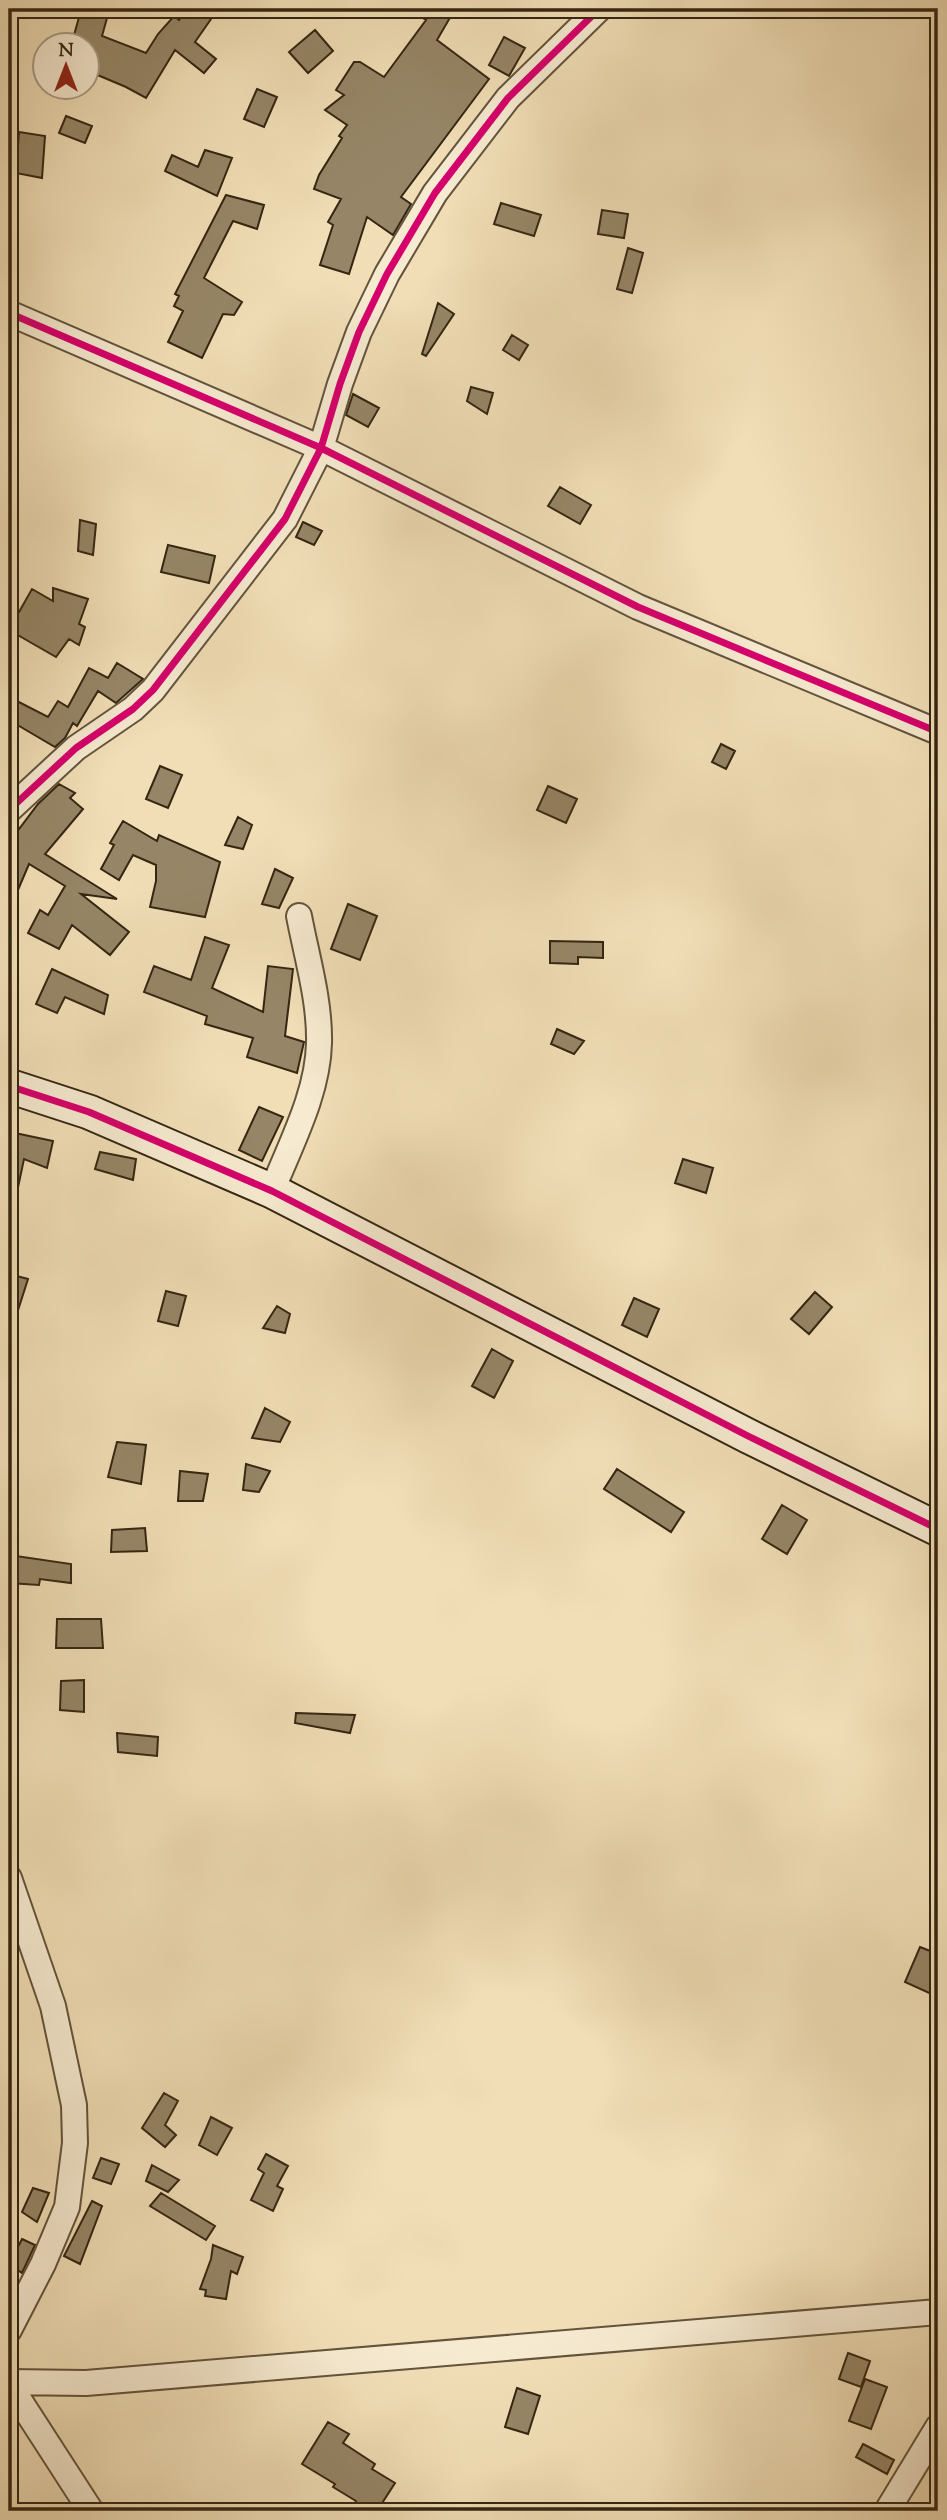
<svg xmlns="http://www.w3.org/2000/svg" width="947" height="2520" font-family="'Sorts Mill Goudy',serif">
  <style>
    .building { fill: #968667; stroke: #342612; stroke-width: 2 }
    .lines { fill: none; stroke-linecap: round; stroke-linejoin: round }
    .street-casing { stroke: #63543b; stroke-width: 28 }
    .secondary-casing { stroke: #342612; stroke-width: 37 }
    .street { stroke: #f6ead0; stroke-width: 24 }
    .secondary { stroke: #f6ead0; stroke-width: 33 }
    .cycleway-casing { stroke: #f6ead0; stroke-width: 11 }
    .cycleway { stroke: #d6006c; stroke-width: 7 }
  </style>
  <rect width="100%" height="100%" fill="#f1deb6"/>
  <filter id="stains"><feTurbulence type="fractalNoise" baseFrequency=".00286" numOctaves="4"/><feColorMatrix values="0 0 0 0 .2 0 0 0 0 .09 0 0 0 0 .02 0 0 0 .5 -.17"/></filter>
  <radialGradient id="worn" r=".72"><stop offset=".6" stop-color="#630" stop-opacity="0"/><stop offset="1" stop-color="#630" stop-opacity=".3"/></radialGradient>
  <!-- building -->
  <path class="building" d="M186,9H218L195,42L216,59L204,73L175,50L146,98L126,87L88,71V46H71L81,10L107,18L102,36L146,53L158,34L174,16L179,20Z
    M407,9H455L437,40L489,79L401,197L411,204L393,235L367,217L349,274L320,265L333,225L328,222L341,199L314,189L319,175L342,138L339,136L347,125L325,110L344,95L336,90L354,62H360L384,77L426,20Z
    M315,30L333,51L308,73L289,52Z
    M504,37L525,48L509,76L489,65Z
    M257,89L277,97L264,127L244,119Z
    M66,116L92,126L85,143L59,133Z
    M19,132L45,136L42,178L16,173Z
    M205,150L232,158L217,196L165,171L172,155L198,167Z
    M226,195L264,205L257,229L233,221L204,278L242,302L234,315L223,314L202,358L168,342L183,311L174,306L179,296L175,294Z
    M501,203L541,215L534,236L494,224Z
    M602,210L628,214L624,238L598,234Z
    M628,248L643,253L632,293L617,289Z
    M438,303L454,314L426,356L422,354Z
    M512,335L528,345L519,360L503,350Z
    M471,387L493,393L487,414L467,401Z
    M353,394L379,408L368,427L346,415Z
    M560,487L591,505L580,524L548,506Z
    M80,520L96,524L93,555L78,551Z
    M303,522L322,531L314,545L296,537Z
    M168,545L215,556L209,583L161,572Z
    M53,588L88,599L79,624L85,627L79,645L69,639L56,657L9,630V608L19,612L32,589L53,601Z
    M117,663L143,679L116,703L98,691L77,726L73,723L65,738L55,747L9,720V697L48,717L58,701L68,707L89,668L108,678Z
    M721,744L735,751L726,769L712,762Z
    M160,766L182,775L168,808L146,799Z
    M59,784L75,793L70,798L83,809L45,854L117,899L81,894L129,932L110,955L72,925L59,949L28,933L40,910L48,915L65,886L29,864L9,911V824H13L19,829L38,804Z
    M548,786L577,799L566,823L537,810Z
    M238,817L252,825L243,849L225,845Z
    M123,821L157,841L159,835L220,862L205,917L150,907L156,881V865L133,855L119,880L101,869L114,845L110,843Z
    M275,869L293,878L279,908L262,904Z
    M348,904L377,916L360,960L331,949Z
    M205,937L229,945L212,988L263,1012L268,966L293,969L285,1036L304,1042L297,1073L247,1057L253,1038L205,1024L207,1016L144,992L154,966L191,980Z
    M550,941L603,942V958L578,957V964L550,963Z
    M52,969L108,995L104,1014L65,997L57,1013L36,1004Z
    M557,1029L584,1041L574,1054L551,1044Z
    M259,1107L283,1117L262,1161L239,1150Z
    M15,1133L53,1141L47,1168L24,1159L16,1197L9,1196V1154Z
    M100,1152L136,1159L133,1180L95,1169Z
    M683,1159L713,1168L706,1193L675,1183Z
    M9,1274L28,1279L12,1329H9Z
    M166,1291L186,1296L178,1326L158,1321Z
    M815,1292L832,1307L809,1334L791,1319Z
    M634,1298L659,1309L647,1337L622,1325Z
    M277,1306L290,1314L285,1333L263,1328Z
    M492,1349L513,1361L494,1398L472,1386Z
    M265,1408L290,1422L280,1442L252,1438Z
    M117,1442L146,1445L141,1484L108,1477Z
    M246,1464L270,1471L259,1492L243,1490Z
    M617,1469L684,1512L671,1532L604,1489Z
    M180,1471L208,1474L203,1501H178Z
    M782,1505L807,1520L787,1554L762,1539Z
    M145,1528L147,1551L111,1552L112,1530Z
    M9,1555L71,1564V1583L40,1579L39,1585L9,1583Z
    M57,1619H101L103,1648H56Z
    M84,1680V1712L60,1710L61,1681Z
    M296,1713L355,1715L350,1733L295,1723Z
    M117,1733L158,1737L157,1756L118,1752Z
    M920,1947L938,1954V1997L905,1982Z
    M164,2093L178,2101L165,2125L176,2135L165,2147L142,2128Z
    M211,2117L232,2128L217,2155L199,2145Z
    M266,2154L288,2166L277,2186L283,2189L273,2211L251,2200L264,2173L258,2169Z
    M101,2158L119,2164L111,2184L93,2178Z
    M152,2165L179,2180L168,2192L146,2181Z
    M33,2188L49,2193L37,2222L22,2212Z
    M161,2193L215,2226L206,2240L150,2206Z
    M92,2201L102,2206L80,2264L64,2256Z
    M22,2239L35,2245L22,2273L9,2264Z
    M213,2245L243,2257L237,2274L231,2271L226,2299L205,2296L206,2290L200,2289L211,2259Z
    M848,2353L870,2361L861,2387L839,2379Z
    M865,2379L887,2387L871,2429L849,2421Z
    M517,2388L540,2396L528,2434L505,2427Z
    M328,2422L349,2434L343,2443L375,2464L372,2469L395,2483L377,2511H350L356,2501L333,2487L335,2484L302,2464Z
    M863,2444L894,2460L887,2474L856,2457Z"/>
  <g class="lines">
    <defs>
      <path id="street" d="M9,313L321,448L638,607L938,732
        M9,810L76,748L133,709L153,690L285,519L321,448L340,384L359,332L387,274L435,193L508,98L599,9
        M272,1191C290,1145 318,1094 319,1043C320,1001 307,958 299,916
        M9,1878L53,2006L74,2105L75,2143L67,2207L43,2264L9,2330
        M9,2382L86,2383L938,2312
        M9,2384L91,2511
        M887,2511L938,2427"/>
      <path id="secondary" d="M9,1086L89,1112L272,1191L748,1436L938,1529"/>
    </defs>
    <!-- street casing -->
    <use href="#street" class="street-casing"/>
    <!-- secondary casing -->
    <use href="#secondary" class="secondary-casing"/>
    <!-- street -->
    <use href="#street" class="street"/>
    <!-- secondary -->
    <use href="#secondary" class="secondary"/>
    <defs>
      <path id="cycleway" d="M9,313L321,448L638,607L938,732
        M9,810L76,748L133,709L153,690L285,519L321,448L340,384L359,332L387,274L435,193L508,98L599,9
        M9,1086L89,1112L272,1191L748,1436L938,1529"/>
    </defs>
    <!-- cycleway casing -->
    <use href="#cycleway" class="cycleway-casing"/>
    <!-- cycleway -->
    <use href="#cycleway" class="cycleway"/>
  </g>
  <!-- margin -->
  <rect width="947" height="2520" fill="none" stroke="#f1deb6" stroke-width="35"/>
  <rect x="10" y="10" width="926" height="2499" fill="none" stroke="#342612" stroke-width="3.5"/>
  <rect x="18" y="18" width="912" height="2485" fill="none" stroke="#342612" stroke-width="2"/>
  <!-- north arrow -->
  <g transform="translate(66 66)"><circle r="33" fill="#f6ead0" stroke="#a89c84" stroke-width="2"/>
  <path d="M0-5L12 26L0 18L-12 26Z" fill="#8f2418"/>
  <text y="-10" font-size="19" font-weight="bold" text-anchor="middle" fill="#342612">N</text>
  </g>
  <rect width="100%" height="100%" filter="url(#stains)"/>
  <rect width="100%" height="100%" fill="url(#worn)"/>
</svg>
